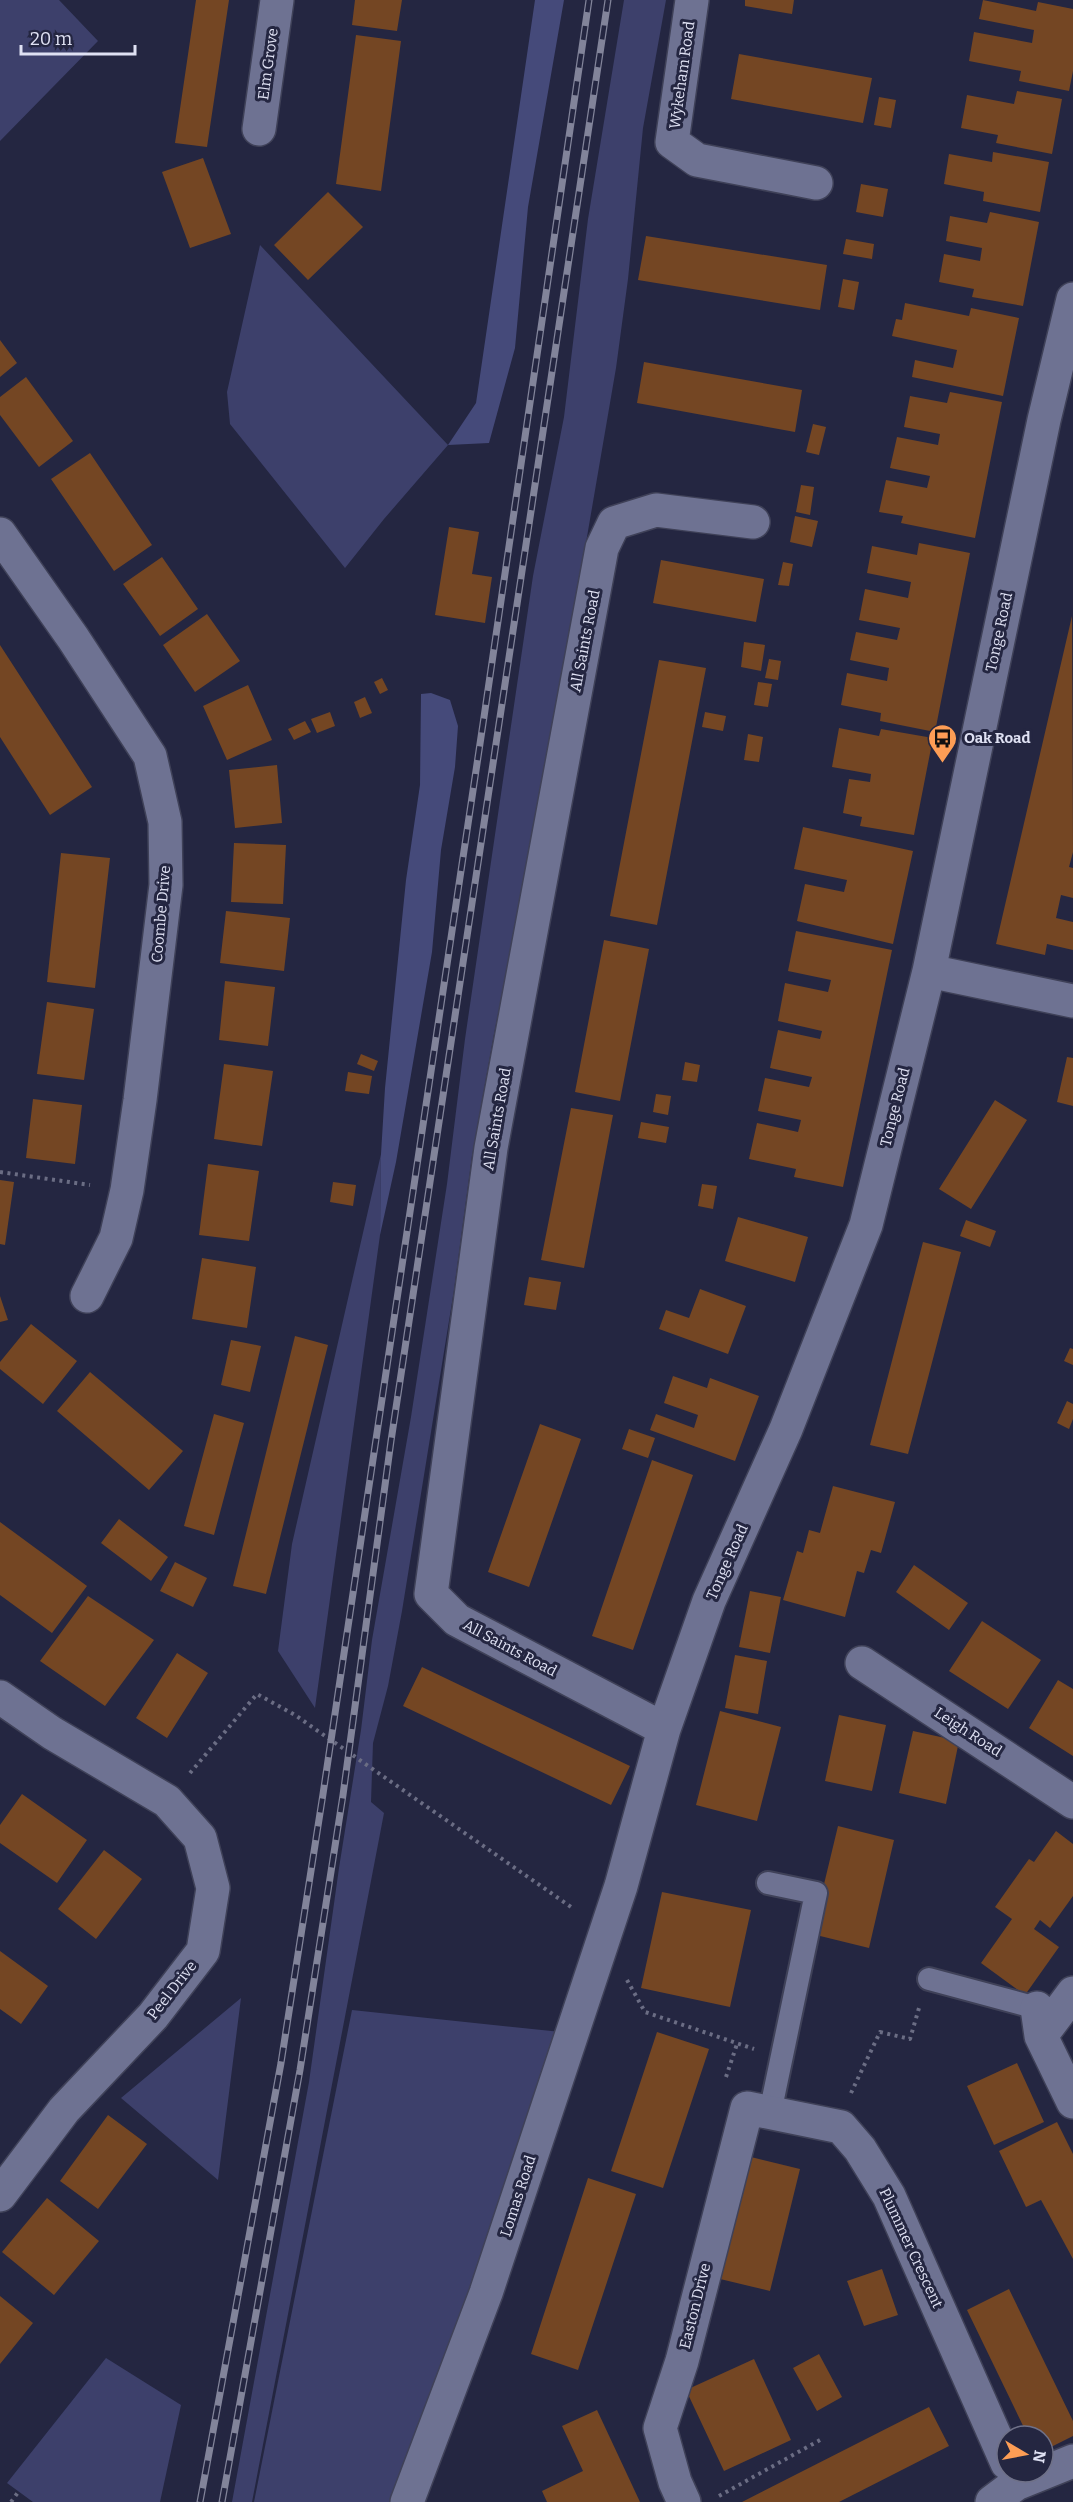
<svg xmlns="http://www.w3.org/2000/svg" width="1073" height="2502" font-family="Bitter,serif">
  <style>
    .green { fill: #3d406b }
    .forest { fill: #454a7a }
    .building { fill: #744623 }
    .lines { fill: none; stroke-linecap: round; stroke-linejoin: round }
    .lane-casing { stroke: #3f4158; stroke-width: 26 }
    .street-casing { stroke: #3f4158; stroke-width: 36 }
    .path { stroke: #6b6d84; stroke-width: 4; stroke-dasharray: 3 4.5; stroke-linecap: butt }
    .lane { stroke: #6e7292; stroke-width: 22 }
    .street { stroke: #6e7292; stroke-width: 33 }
    .rail-casing { stroke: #82849a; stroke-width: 7 }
    .rail { stroke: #242641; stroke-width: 4.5; stroke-dasharray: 14; stroke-linecap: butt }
    .labels { text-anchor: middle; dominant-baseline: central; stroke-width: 6; stroke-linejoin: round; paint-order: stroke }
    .street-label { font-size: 15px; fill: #dfe1f3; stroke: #242641 }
    .poi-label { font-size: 15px; font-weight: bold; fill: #dfe1f3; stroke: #242641; text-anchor: start }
  </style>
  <rect width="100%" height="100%" fill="#242641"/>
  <!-- green -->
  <path class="green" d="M0,0H59L98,41L0,141Z
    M624,0H666L643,128L628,279L616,368L543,793L494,1034L472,1156L454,1290L402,1611L388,1686L373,1743L371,1802L384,1813L252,2502H232L309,2082L339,1868L361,1730L372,1640L411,1417L447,1184L465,1039L533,576L564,417L588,219Z
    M260,245L448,445L384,519L345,568L230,424L227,392Z
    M381,1154L380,1235L315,1708L278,1651L292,1544Z
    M241,1998L218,2180L121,2098Z
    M352,2010L561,2032L397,2502H254Z
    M106,2358L181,2405L160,2502H33L7,2483Z"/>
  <!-- forest -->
  <path class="forest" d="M535,0H564L528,207L515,348L489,443L448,445L476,403Z
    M431,693L450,700L458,726L455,767L441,850L432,952L396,1162L380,1235L381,1154L385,1088L406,880L420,785L421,694Z"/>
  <!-- building -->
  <path class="building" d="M196,0H229L207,147L175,143Z
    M355,0H402L397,31L352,25Z
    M745,0H794L792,14L745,6Z
    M983,0L1036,11L1038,2L1073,9V71L1069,91L1019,81L1021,71L969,61L974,32L1032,43L1034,30L979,19Z
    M356,35L401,41L381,191L336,184Z
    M739,54L872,78L863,123L731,99Z
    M1017,91L1062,99L1052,154L996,143L998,135L961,128L967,95L1014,104Z
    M879,97L896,100L891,128L874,125Z
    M993,152L1049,162L1040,212L983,201L984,192L944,184L949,154L992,162Z
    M203,158L231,234L190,248L162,172Z
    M861,184L888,189L883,217L856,212Z
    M328,192L363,227L308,280L274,245Z
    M990,212L1039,222L1023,306L972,297L974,289L939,282L944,254L980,261L982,248L946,241L950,216L987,223Z
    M646,236L827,265L820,310L638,280Z
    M846,239L874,244L872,259L843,254Z
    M843,279L859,282L854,310L838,307Z
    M905,303L969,316L971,308L1019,318L1003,396L912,377L915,360L953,368L957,350L892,336L896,319L902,320Z
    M0,340L17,363L0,377Z
    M644,362L802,390L795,432L637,403Z
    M26,377L73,441L39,467L0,415V397Z
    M950,392L1002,402L975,538L901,523L903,516L879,512L886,480L927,488L930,476L890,468L897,437L938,445L940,434L904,427L910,396L947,403Z
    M813,424L826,427L819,455L806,452Z
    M90,453L152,545L114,571L51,479Z
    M801,485L814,487L810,515L796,512Z
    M795,516L818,521L812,547L790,542Z
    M449,527L479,532L472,574L492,577L485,623L435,615Z
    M919,543L970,553L935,732L880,721L881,713L841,705L847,673L887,681L889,668L850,660L856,632L897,640L900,628L859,620L865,589L908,598L911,582L867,573L872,546L917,555Z
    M162,557L198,609L160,636L123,584Z
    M661,560L764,579L756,622L653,603Z
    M783,562L793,564L789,586L778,585Z
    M207,614L240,661L195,692L163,645Z
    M1072,616L1073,852L1069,867L1073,868V898L1061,895L1056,918L1073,922V950L1047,944L1045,955L996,944Z
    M744,642L765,645L761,671L741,667Z
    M0,645L92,787L50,815L0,737Z
    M769,659L781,661L778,680L765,678Z
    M659,660L706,668L657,925L610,916Z
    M382,678L388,690L380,694L374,682Z
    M758,682L772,684L768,707L754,705Z
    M248,685L272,740L227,760L203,706Z
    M365,697L372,713L360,718L354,702Z
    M330,712L335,726L317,733L311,719Z
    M705,712L726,716L723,731L702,727Z
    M305,721L311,732L294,740L288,729Z
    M839,728L879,736L881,729L933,738L914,835L860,826L862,817L843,813L849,779L870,782L871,774L832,767Z
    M748,734L763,737L759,762L744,760Z
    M277,765L282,823L235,828L229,770Z
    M803,827L913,851L893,944L797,921L805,884L844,892L847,880L794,869Z
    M234,843L286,845L283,904L231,902Z
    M61,853L110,858L95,988L47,982Z
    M226,911L290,918L284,971L220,963Z
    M796,931L892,950L843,1187L794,1177L796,1169L749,1159L757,1123L798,1132L801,1120L758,1111L765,1078L809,1087L812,1077L770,1068L778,1030L820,1039L822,1031L778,1021L785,983L828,992L831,980L788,971Z
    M604,940L649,949L620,1101L575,1092Z
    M225,981L275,987L268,1046L219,1040Z
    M47,1002L94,1009L84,1080L37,1074Z
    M361,1054L378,1061L374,1071L357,1064Z
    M1067,1057L1073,1058V1106L1057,1102Z
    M685,1062L700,1065L697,1082L682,1080Z
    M224,1064L273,1071L262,1146L214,1139Z
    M348,1072L372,1076L369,1094L345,1091Z
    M656,1094L671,1096L668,1115L653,1112Z
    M33,1099L82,1105L75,1164L26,1158Z
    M995,1100L1027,1120L971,1209L939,1189Z
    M571,1108L613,1115L584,1268L541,1260Z
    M641,1122L669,1127L666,1143L638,1138Z
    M208,1164L259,1171L249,1241L199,1235Z
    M0,1180L14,1182L5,1245L0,1244Z
    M333,1182L356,1185L353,1206L330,1202Z
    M702,1184L717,1186L713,1209L698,1206Z
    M738,1217L808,1237L795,1282L725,1261Z
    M966,1220L996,1231L990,1247L960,1236Z
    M923,1242L961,1252L908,1454L870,1445Z
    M202,1258L256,1267L247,1328L192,1319Z
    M529,1277L561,1282L556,1310L524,1305Z
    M700,1289L746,1306L728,1354L659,1329L666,1310L689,1318Z
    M0,1296L8,1320L0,1322Z
    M31,1324L77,1361L43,1404L0,1369V1362Z
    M295,1336L328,1345L266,1594L233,1586Z
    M231,1340L261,1346L250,1392L221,1385Z
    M1070,1348L1073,1349V1365L1064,1361Z
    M90,1372L183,1451L149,1490L57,1411Z
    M673,1376L707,1388L710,1378L759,1396L735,1461L650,1430L656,1414L694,1428L698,1415L664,1403Z
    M1067,1401L1073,1404V1419L1069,1429L1057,1423Z
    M214,1414L244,1423L214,1535L184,1526Z
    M540,1424L581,1439L529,1587L488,1572Z
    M629,1429L655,1438L648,1458L622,1449Z
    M652,1460L693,1475L633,1650L592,1636Z
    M833,1486L895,1502L881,1553L871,1550L864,1573L857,1571L845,1617L783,1600L797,1551L803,1553L809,1530L820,1533Z
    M119,1519L168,1557L151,1581L101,1543Z
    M0,1522L87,1586L52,1633L0,1595Z
    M175,1562L207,1578L193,1607L160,1591Z
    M914,1565L968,1603L949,1630L896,1592Z
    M750,1591L781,1597L770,1653L739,1647Z
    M88,1596L154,1640L105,1706L40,1661Z
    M982,1621L1041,1660L1008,1709L949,1671Z
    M177,1653L208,1673L167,1738L136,1718Z
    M735,1655L767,1661L758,1714L725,1708Z
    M422,1667L630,1766L611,1805L403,1706Z
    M1058,1680L1073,1689V1756L1029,1728Z
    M720,1711L781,1727L757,1821L696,1805Z
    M839,1715L886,1725L872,1791L825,1781Z
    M913,1731L959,1741L946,1804L899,1793Z
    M22,1794L87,1840L57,1883L0,1843V1825Z
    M838,1826L894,1840L869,1948L812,1934Z
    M1056,1831L1073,1844V1896L1050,1928L1040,1920L1034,1929L1059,1947L1025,1995L981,1963L1012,1919L995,1907L1029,1859L1034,1862Z
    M104,1850L142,1879L96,1939L58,1909Z
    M662,1892L751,1910L730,2007L641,1988Z
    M0,1951L48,1986L21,2024L0,2009Z
    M657,2032L709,2049L663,2188L611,2171Z
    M1017,2063L1044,2122L994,2145L967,2086Z
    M108,2115L147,2144L98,2209L60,2181Z
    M1057,2122L1073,2154V2259L1041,2200L1026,2207L999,2151Z
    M747,2156L800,2169L770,2291L716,2278Z
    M588,2178L636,2194L578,2370L531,2354Z
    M47,2198L99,2241L54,2295L2,2252Z
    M882,2269L898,2315L864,2326L847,2281Z
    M1009,2289L1073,2421V2436L1043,2451V2436H1028L967,2310Z
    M0,2296L33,2323L0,2364Z
    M819,2354L842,2397L817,2411L793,2368Z
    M754,2359L791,2440L724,2471L686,2390Z
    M929,2407L949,2446L839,2502H742Z
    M597,2410L640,2502H547L542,2491L583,2471L562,2426Z"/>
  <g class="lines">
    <defs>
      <path id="lane" d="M768,1883L816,1893L770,2113
        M929,1979L1037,2008"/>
      <path id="street" d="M692,0L672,142L697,160L816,183
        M259,129L277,0
        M0,534L73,638L150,756L165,822L166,885L140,1100L127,1190L116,1238L87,1296
        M929,971L1073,1001
        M862,1663L1073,1802
        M0,1697L52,1733L167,1801L200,1838L213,1888L203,1951L153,2016L64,2110L0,2195
        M664,1729L457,1620L431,1594L491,1148L602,548L614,523L656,510L753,522
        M1037,2008L1041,2036L1073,2102
        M1041,2036L1073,1993
        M407,2502L486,2293L621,1886L664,1729L709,1601L786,1429L866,1225L929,971L1044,420L1073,299
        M684,2502L675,2482L660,2428L682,2361L747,2108L841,2127L860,2149L889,2196L1007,2463
        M992,2502L1016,2484L1073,2461"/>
    </defs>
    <!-- lane casing -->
    <use href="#lane" class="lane-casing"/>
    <!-- street casing -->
    <use href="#street" class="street-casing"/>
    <!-- path -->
    <path class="path" d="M0,1172L90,1185
      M190,1773L257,1694L295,1715L574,1909
      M627,1980L645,2012L754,2049
      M726,2077L737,2044
      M851,2093L880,2032L910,2039L919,2008
      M719,2496L820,2440
      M11,2502L19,2491"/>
    <!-- lane -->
    <use href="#lane" class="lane"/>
    <!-- street -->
    <use href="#street" class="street"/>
    <defs>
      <path id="rail" d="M200,2502L281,2063L323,1794L484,717L589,0
        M222,2502L300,2070L343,1795L391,1441L608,0"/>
    </defs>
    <!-- rail casing -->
    <use href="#rail" class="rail-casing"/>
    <!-- rail -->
    <use href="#rail" class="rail"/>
  </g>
  <!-- icons -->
  <defs>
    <symbol id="bus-pin" viewBox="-11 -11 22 30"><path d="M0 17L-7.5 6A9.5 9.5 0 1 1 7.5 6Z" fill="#fd9d55" stroke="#242641"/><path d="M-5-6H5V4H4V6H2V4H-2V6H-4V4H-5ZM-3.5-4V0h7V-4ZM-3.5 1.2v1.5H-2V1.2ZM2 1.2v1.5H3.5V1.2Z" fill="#111"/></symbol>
  </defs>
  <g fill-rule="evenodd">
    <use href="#bus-pin" x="926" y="722" width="33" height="45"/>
  </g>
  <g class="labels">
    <!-- street labels -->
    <g class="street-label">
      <text transform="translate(268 64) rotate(-82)">Elm Grove</text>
      <text transform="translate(682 75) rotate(-82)">Wykeham Road</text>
      <text transform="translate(999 632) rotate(-78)">Tonge Road</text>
      <text transform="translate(585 641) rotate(-79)">All Saints Road</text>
      <text transform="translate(161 914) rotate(-85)">Coombe Drive</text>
      <text transform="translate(895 1107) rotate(-76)">Tonge Road</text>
      <text transform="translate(497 1119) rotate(-80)">All Saints Road</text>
      <text transform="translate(727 1562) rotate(-66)">Tonge Road</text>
      <text transform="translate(510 1648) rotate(28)">All Saints Road</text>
      <text transform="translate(968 1732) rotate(33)">Leigh Road</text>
      <text transform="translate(172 1990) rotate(-52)">Peel Drive</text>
      <text transform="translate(518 2196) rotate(-72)">Lomas Road</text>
      <text transform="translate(911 2248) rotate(65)">Plummer Crescent</text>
      <text transform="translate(695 2306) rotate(-76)">Easton Drive</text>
    </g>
    <!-- poi labels -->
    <g class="poi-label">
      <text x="964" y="738">Oak Road</text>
    </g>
  </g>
  <!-- north arrow -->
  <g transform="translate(1025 2454) rotate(100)"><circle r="28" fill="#242641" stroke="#6f7188" stroke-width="1.5"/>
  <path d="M0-4.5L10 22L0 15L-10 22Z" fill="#fd9d55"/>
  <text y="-9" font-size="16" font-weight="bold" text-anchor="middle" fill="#dfe1f3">N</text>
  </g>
  <!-- scale -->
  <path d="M21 45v9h114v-9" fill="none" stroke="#dfe1f3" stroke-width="3"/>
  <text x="30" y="45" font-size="18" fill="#dfe1f3" stroke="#242641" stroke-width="4.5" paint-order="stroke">20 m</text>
</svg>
